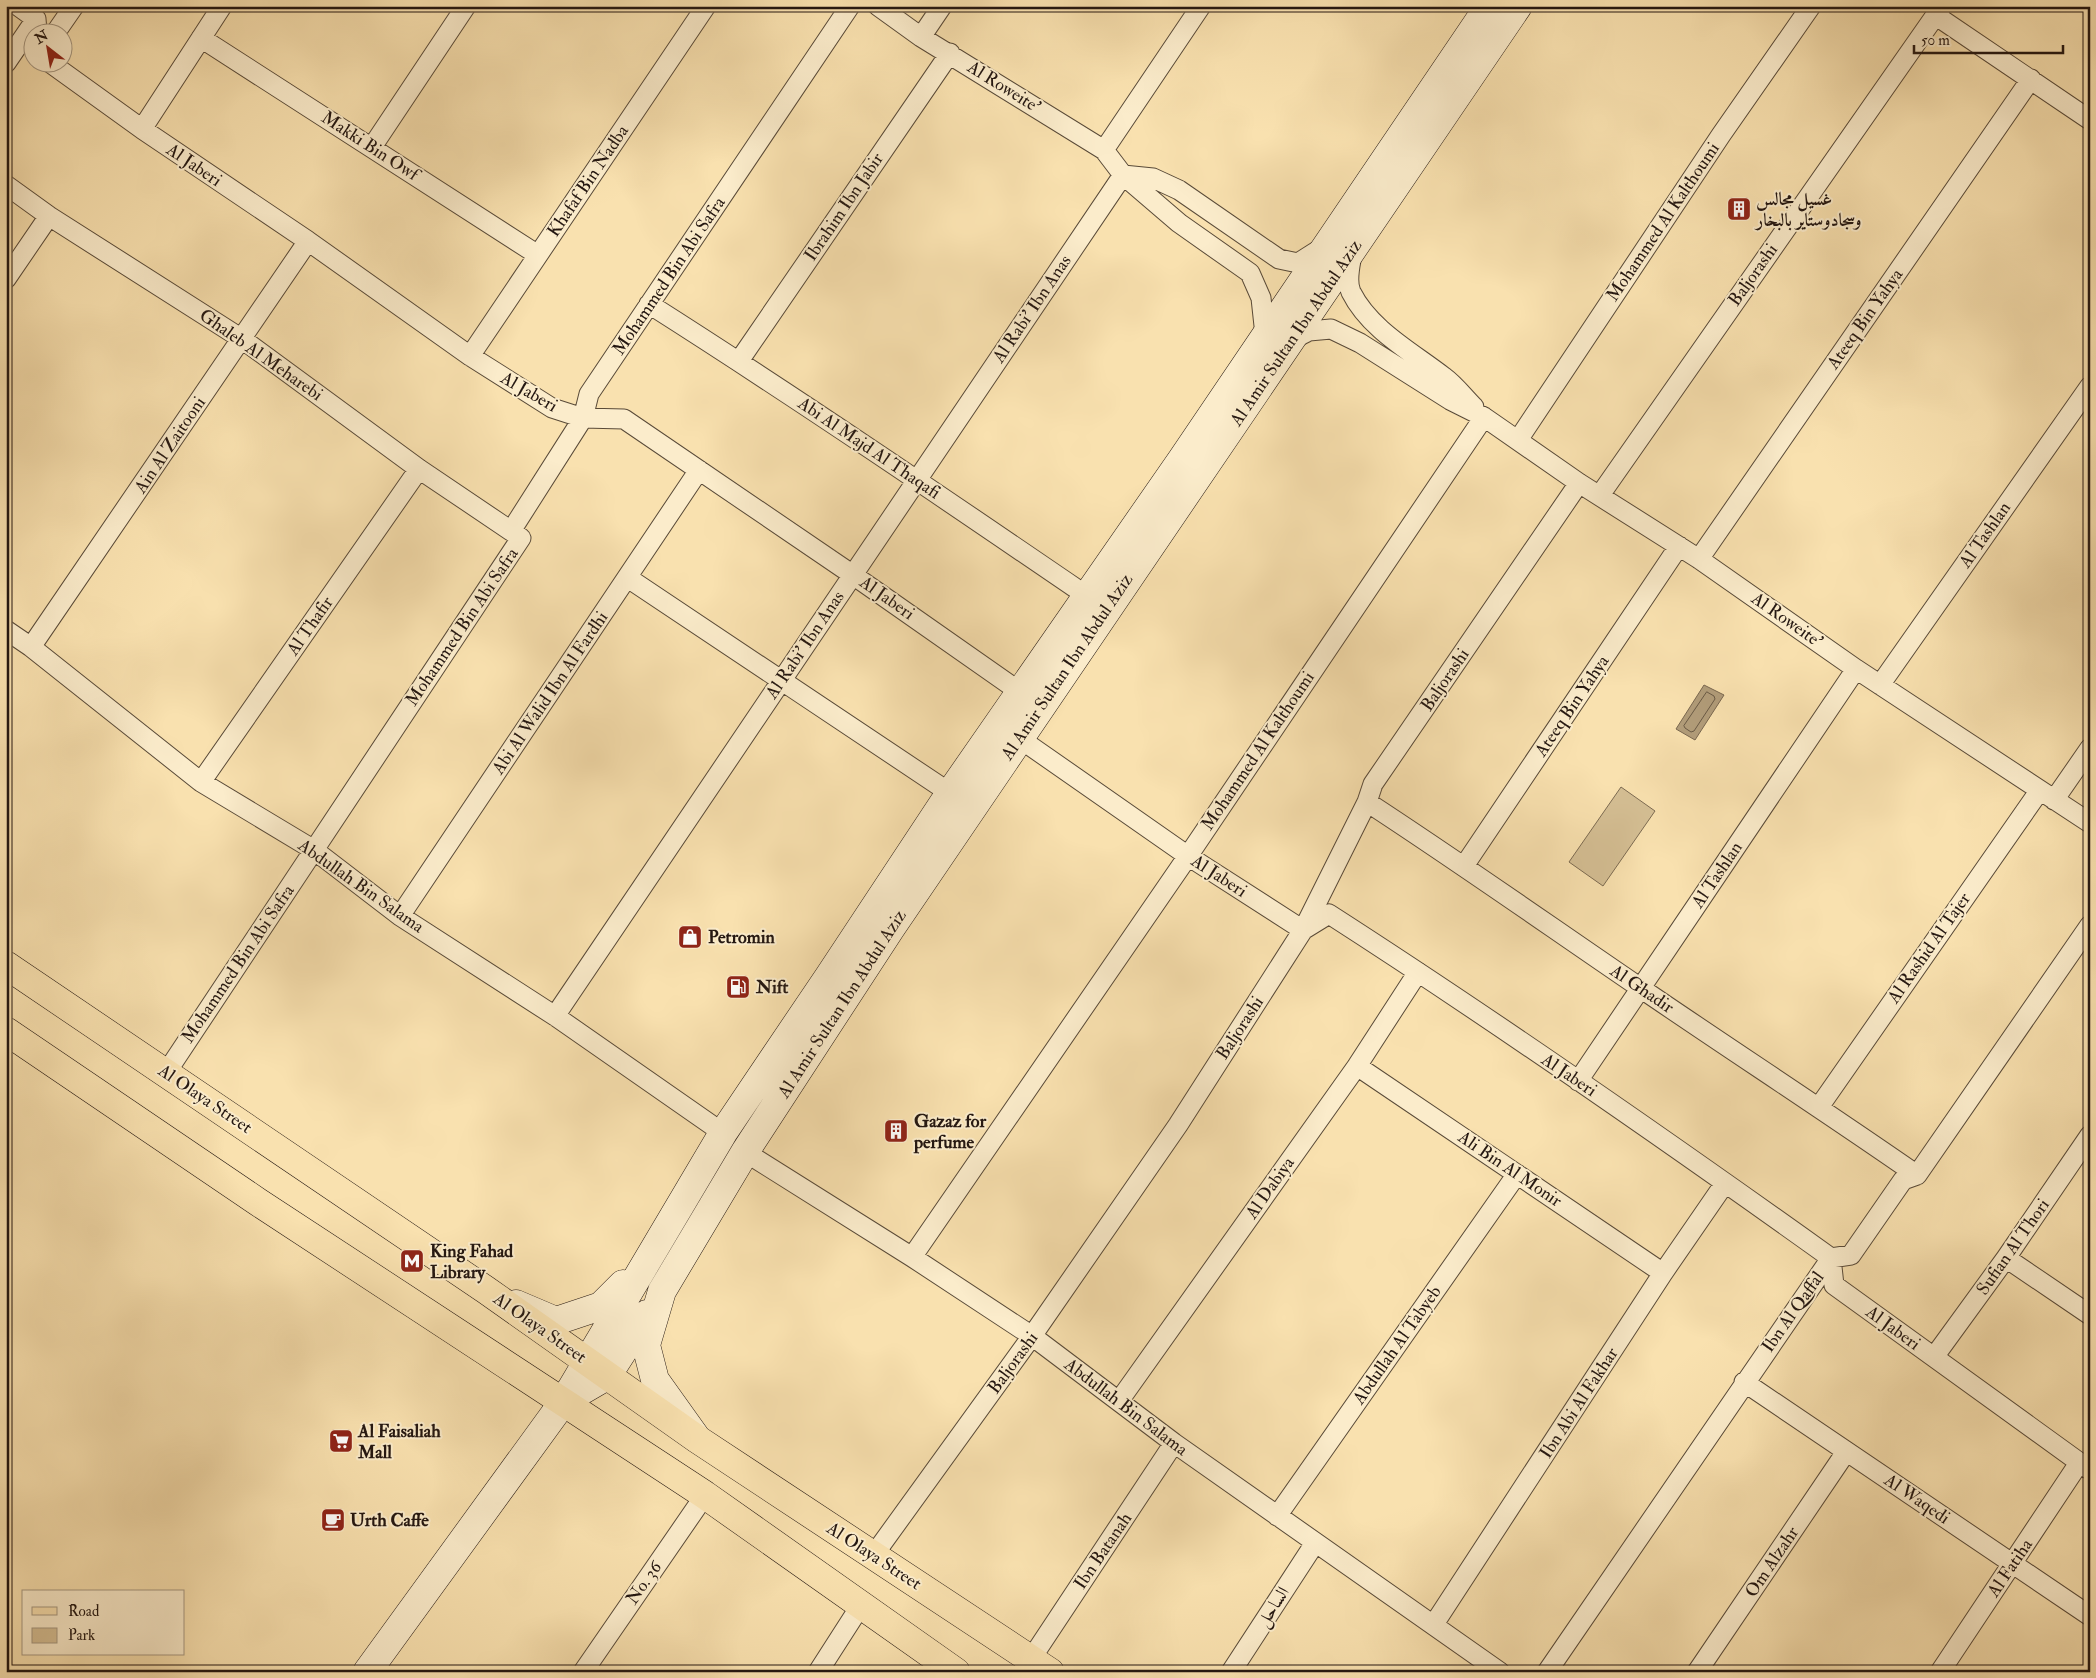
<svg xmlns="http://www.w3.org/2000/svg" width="2096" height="1678" font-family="'IM FELL Double Pica',Amiri,serif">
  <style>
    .green { fill: #d5bf94; stroke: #7c6b52 }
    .water { fill: #b19c79; stroke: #79674f }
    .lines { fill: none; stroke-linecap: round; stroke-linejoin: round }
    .shore { stroke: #6a5a45; stroke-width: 1 }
    .street-casing { stroke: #594a38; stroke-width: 21 }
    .secondary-casing { stroke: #241711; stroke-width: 29 }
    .primary-casing { stroke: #241711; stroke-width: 29 }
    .street { stroke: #fbeccb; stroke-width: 19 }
    .secondary { stroke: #fbeccb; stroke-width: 28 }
    .primary { stroke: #f9e1af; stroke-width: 28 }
    .labels { text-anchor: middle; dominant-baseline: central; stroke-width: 4; stroke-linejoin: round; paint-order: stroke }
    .street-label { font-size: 18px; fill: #241711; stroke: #fbeccb }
    .poi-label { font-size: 18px; font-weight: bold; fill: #241711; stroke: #fbeccb; text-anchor: start }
  </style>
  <rect width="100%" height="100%" fill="#f9e1af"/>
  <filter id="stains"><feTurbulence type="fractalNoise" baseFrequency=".004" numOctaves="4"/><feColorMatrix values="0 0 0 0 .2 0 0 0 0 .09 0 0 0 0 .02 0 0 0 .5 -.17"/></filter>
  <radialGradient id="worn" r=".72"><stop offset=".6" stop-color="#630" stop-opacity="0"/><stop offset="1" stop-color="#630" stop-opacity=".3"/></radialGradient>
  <!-- green -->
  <path class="green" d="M1621,787L1655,811L1603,886L1569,862Z"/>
  <!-- water -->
  <path class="water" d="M1704,685L1724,695L1695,740L1676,729Z"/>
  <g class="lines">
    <!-- shore -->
    <path class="shore" d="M1707,692L1714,696L1715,699L1694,731L1691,732L1685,728L1684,726Z"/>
    <defs>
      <path id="street" d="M18,6L36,19L37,31
        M878,6L921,37L1104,150L1123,175L1179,223L1250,273L1261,298L1265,335
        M1935,15L2090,120
        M56,32L74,6
        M921,37L942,6
        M201,38L538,255
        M49,62L142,129L308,241L470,356L552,408L583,418L624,419L853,575L1020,692
        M6,63L36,19
        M142,129L222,6
        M372,147L466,6
        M1104,150L1201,6
        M1123,175L1153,178L1179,190L1279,259L1298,263L1320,249
        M6,185L49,216L242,339L419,469L511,531
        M1352,255C1350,266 1346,281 1351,292C1370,330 1412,352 1444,377C1455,385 1464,397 1474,407
        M6,279L49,216
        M649,304C797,398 942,497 1087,596
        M1291,340L1309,331L1331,329L1360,343L1450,400L1484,417L1579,483L1699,559L1856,669L2090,823
        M470,356L706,6
        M739,361L950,53
        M1518,440L1721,135L1811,6
        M1600,495L1942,6
        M1699,559L2031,79
        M628,578L950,793
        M6,630L31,647L201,782L314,850L400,916L555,1016L723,1133
        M31,647L308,241
        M1880,685L2090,386
        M1019,738L1188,856L1303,930L1329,914C1500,1024 1666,1140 1831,1258L1834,1285L2090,1470
        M201,782L419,469
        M2054,800L2090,748
        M1367,802C1459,862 1548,925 1639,987C1731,1050 1825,1111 1917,1175
        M1464,866L1679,546
        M400,916L699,470
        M555,1016L1123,175
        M1357,1066L1663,1273
        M166,1073L521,538L511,531L583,418L589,394L850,6
        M1578,1081L1856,669
        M1819,1107L2040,790
        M745,1152L912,1257L1032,1336L1174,1443L1500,1672
        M912,1257L1188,856L1484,417
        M2006,1258L2090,1315
        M1934,1357L2006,1258L2090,1135
        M1744,1382L2090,1616
        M1119,1401L1357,1066L1418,972
        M1277,1516L1517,1174
        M873,1556L1032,1336L1178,1125L1303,930L1367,802L1373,784L1579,483
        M1434,1624L1663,1273L1725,1183
        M1031,1659L1174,1443
        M583,1672L705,1495
        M818,1672L861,1605
        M1231,1672L1315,1543
        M1547,1672L1831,1258L1851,1255L1903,1180L1917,1175L2090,925
        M1697,1672L1846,1452
        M1940,1672L2079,1463"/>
      <path id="secondary" d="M516,1304L556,1321L601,1306L623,1284
        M564,1401L723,1133L829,976L950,793L1182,459L1489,6
        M695,1436L655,1380L646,1345L662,1291L745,1152L891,928L1518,6
        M367,1672L564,1401L607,1376L647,1314"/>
      <path id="primary" d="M6,965L486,1290L697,1439L1050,1672
        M6,1031L258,1202L705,1495L956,1672"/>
    </defs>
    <!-- street casing -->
    <use href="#street" class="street-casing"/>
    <!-- secondary casing -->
    <use href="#secondary" class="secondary-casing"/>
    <!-- primary casing -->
    <use href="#primary" class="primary-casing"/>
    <!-- street -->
    <use href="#street" class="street"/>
    <!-- secondary -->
    <use href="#secondary" class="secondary"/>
    <!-- primary -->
    <use href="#primary" class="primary"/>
  </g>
  <!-- icons -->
  <defs>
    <symbol id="building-square" viewBox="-11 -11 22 22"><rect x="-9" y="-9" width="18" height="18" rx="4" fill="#8f2418" stroke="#fbeccb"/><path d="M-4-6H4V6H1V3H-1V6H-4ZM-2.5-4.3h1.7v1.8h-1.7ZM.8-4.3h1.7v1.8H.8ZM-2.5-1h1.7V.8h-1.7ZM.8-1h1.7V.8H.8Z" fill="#fff"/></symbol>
    <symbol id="shop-square" viewBox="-11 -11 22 22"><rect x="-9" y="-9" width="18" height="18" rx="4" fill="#8f2418" stroke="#fbeccb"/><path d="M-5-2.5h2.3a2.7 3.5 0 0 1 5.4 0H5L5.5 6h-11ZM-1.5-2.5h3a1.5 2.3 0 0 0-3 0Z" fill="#fff"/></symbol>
    <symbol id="fuel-square" viewBox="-11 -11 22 22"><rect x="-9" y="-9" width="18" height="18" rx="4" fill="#8f2418" stroke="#fbeccb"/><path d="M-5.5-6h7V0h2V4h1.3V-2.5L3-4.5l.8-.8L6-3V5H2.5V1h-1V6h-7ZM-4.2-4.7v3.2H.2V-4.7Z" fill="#fff"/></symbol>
    <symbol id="metro-square" viewBox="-11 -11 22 22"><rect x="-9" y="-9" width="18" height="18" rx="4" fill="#8f2418" stroke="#fbeccb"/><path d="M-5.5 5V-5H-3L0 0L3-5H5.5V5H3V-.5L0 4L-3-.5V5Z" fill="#fff"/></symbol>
    <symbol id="supermarket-square" viewBox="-11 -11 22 22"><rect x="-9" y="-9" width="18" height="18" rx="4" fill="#8f2418" stroke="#fbeccb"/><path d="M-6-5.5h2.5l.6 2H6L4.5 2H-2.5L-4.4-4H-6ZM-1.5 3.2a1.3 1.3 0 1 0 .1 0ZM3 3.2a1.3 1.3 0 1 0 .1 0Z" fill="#fff"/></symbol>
    <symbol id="cafe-square" viewBox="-11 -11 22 22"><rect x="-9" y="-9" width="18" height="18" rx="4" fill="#8f2418" stroke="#fbeccb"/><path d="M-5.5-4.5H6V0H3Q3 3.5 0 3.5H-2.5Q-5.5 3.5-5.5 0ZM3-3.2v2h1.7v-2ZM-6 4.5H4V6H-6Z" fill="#fff"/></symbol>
  </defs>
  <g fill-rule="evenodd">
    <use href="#building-square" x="1725" y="195" width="28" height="28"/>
    <use href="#shop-square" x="676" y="923" width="28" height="28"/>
    <use href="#fuel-square" x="724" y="973" width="28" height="28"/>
    <use href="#building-square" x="882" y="1117" width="28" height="28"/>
    <use href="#metro-square" x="398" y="1247" width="28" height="28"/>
    <use href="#supermarket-square" x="327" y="1427" width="28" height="28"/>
    <use href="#cafe-square" x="319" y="1506" width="28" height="28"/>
  </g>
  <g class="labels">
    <!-- street labels -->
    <g class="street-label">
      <text transform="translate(1004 87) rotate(32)">Al Roweite'</text>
      <text transform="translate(370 146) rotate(33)">Makki Bin Owf</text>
      <text transform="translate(194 165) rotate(34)">Al Jaberi</text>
      <text transform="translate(588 181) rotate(-56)">Khafaf Bin Nadba</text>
      <text transform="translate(844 207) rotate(-56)">Ibrahim Ibn Jabir</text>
      <text transform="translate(1663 222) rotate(-56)">Mohammed Al Kalthoumi</text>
      <text transform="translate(1753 275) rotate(-55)">Baljorashi</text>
      <text transform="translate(669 276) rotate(-56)">Mohammed Bin Abi Safra</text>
      <text transform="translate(1032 309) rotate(-56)">Al Rabi' Ibn Anas</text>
      <text transform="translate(1865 319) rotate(-55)">Ateeq Bin Yahya</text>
      <text transform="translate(1296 333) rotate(-56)">Al Amir Sultan Ibn Abdul Aziz</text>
      <text transform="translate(261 355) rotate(35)">Ghaleb Al Meharebi</text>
      <text transform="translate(529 392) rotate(30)">Al Jaberi</text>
      <text transform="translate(170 445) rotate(-56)">Ain Al Zaitooni</text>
      <text transform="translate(869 448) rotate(34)">Abi Al Majd Al Thaqafi</text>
      <text transform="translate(1985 535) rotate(-55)">Al Tashlan</text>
      <text transform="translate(887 598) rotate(35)">Al Jaberi</text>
      <text transform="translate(1787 620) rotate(35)">Al Roweite'</text>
      <text transform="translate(310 626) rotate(-55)">Al Thafir</text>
      <text transform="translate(462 627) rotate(-56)">Mohammed Bin Abi Safra</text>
      <text transform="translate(805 645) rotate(-56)">Al Rabi' Ibn Anas</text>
      <text transform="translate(1067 667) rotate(-56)">Al Amir Sultan Ibn Abdul Aziz</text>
      <text transform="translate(1445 680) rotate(-56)">Baljorashi</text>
      <text transform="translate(550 693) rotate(-56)">Abi Al Walid Ibn Al Fardhi</text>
      <text transform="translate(1572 706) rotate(-56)">Ateeq Bin Yahya</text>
      <text transform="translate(1258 751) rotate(-56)">Mohammed Al Kalthoumi</text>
      <text transform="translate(1717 875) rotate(-56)">Al Tashlan</text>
      <text transform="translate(1219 876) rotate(33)">Al Jaberi</text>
      <text transform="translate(361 886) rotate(35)">Abdullah Bin Salama</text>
      <text transform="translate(1929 948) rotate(-55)">Al Rashid Al Tajer</text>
      <text transform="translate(238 964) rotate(-56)">Mohammed Bin Abi Safra</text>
      <text transform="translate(1642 989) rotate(34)">Al Ghadir</text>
      <text transform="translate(842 1004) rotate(-57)">Al Amir Sultan Ibn Abdul Aziz</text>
      <text transform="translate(1240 1028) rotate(-57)">Baljorashi</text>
      <text transform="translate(1569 1075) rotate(34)">Al Jaberi</text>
      <text transform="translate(205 1099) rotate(34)">Al Olaya Street</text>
      <text transform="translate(1510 1169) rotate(34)">Ali Bin Al Monir</text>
      <text transform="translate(1270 1188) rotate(-55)">Al Dabiya</text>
      <text transform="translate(2013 1247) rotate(-55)">Sufian Al Thori</text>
      <text transform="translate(1793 1312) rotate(-55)">Ibn Al Qaffal</text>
      <text transform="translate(540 1328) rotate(35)">Al Olaya Street</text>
      <text transform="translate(1893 1328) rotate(36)">Al Jaberi</text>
      <text transform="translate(1397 1345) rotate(-55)">Abdullah Al Tabyeb</text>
      <text transform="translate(1013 1363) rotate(-54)">Baljorashi</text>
      <text transform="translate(1579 1403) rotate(-57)">Ibn Abi Al Fakhar</text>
      <text transform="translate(1126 1407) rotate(37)">Abdullah Bin Salama</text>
      <text transform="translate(1917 1499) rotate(34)">Al Waqedi</text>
      <text transform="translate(1103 1551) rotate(-56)">Ibn Batanah</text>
      <text transform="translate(874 1556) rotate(33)">Al Olaya Street</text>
      <text transform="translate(1772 1562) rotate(-56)">Om Alzahr</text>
      <text transform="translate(2010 1568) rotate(-56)">Al Fatiha</text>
      <text transform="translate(644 1583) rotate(-55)">No. 36</text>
      <text transform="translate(1273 1607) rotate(-57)">الساحل</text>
    </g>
    <!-- poi labels -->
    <g class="poi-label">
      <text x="1756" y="199">غسيل مجالس<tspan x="1756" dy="21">وسجادوستاير بالبخار</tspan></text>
      <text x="708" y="937">Petromin</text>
      <text x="756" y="987">Nift</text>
      <text x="914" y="1121">Gazaz for<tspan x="914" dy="21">perfume</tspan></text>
      <text x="430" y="1251">King Fahad<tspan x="430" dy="21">Library</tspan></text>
      <text x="358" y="1431">Al Faisaliah<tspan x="358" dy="21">Mall</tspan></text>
      <text x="350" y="1520">Urth Caffe</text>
    </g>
  </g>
  <!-- margin -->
  <rect width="2096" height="1678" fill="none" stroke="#f9e1af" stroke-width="25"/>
  <rect x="8" y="8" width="2081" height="1663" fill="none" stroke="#241711" stroke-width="2.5"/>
  <rect x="12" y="12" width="2071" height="1653" fill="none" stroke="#241711"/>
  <!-- legend -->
  <rect x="22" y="1590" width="162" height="65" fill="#fbeccb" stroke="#a59781"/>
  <rect x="32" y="1607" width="25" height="8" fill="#f9e1af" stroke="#a59781"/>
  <text x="68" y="1616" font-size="15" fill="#241711">Road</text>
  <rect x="32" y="1628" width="25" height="15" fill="#d5bf94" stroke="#a59781"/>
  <text x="68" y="1640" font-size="15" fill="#241711">Park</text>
  <!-- north arrow -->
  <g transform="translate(48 48) rotate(329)"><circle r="24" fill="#fbeccb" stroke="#a59781"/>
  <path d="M0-4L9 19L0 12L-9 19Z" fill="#8f2418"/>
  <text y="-8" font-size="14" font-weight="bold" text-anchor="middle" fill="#241711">N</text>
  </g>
  <!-- scale -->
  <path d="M1914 45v8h149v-8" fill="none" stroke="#241711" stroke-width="2.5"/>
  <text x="1921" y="45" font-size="15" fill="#241711" stroke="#fbeccb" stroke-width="4" paint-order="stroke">50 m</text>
  <rect width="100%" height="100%" filter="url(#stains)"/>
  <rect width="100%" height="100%" fill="url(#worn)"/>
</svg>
